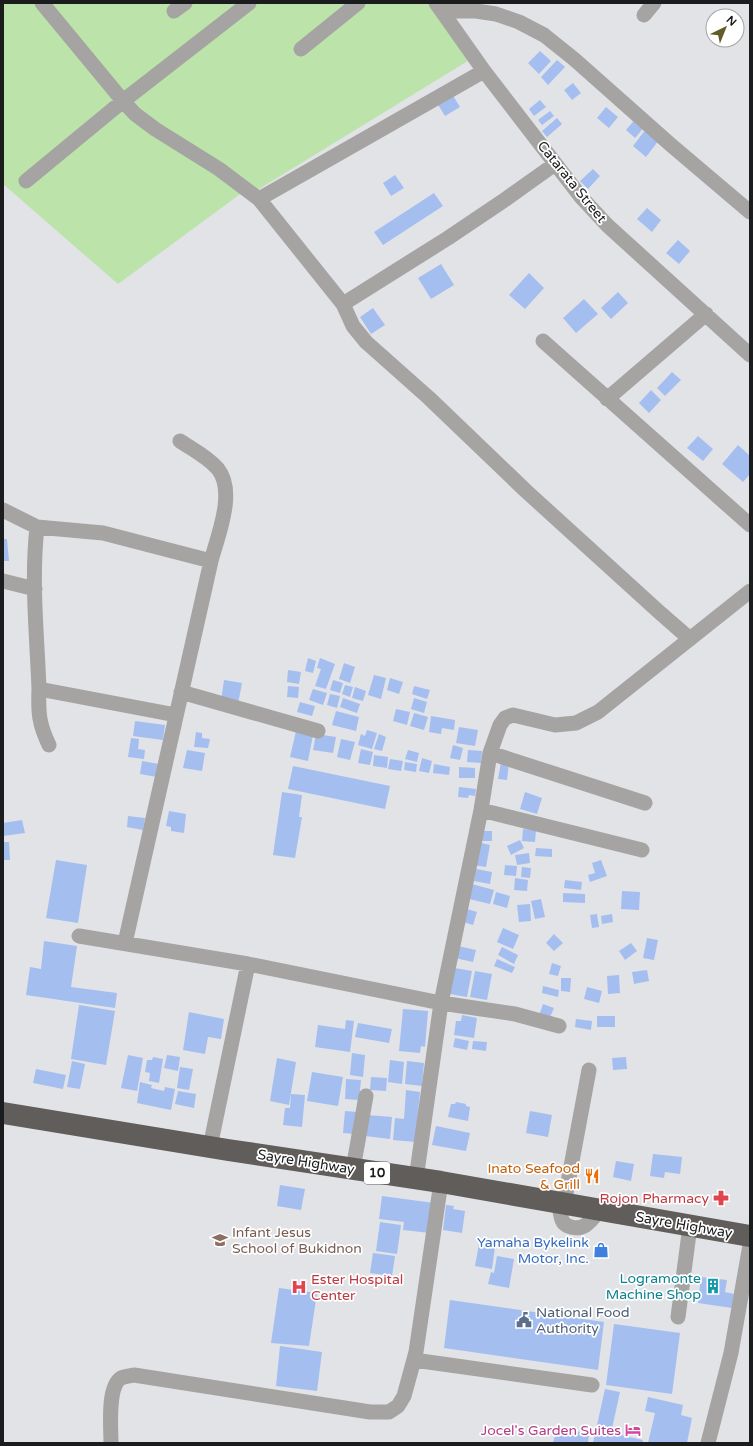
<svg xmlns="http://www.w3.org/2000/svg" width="753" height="1446" font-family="'Varela Round',sans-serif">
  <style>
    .green { fill: #bbe3aa }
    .building { fill: #a5bef0 }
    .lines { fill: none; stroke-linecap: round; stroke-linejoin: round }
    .minor { stroke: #a5a4a2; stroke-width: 15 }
    .highway { stroke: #605d5a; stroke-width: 22 }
    .labels { text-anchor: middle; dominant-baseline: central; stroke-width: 3.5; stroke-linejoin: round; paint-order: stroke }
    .shield { fill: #fff; stroke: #5f6061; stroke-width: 1 }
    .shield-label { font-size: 13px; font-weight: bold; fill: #1b1c1d }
    .street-label { font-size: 14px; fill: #1b1c1d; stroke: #fff }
    .food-label { font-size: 14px; fill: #c56008; stroke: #fff; text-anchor: end }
    .health-label { font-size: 14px; fill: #be3a42; stroke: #fff; text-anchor: end }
    .education-label { font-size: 14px; fill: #785e54; stroke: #fff; text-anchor: start }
    .shop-label { font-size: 14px; fill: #366cbe; stroke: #fff; text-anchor: end }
    .culture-label { font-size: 14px; fill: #0d838f; stroke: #fff; text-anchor: end }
    .service-label { font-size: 14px; fill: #4e5e75; stroke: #fff; text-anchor: start }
    .hotel-label { font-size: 14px; fill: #b23c85; stroke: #fff; text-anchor: end }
  </style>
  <rect width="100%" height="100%" fill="#e1e3e7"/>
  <!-- green -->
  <path class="green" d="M3,3H428L471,59L259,189L243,192L118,284L3,184Z"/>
  <!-- building -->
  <path class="building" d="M540,51L551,61L539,74L528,63Z
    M557,60L565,67L548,85L541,77Z
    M573,83L581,93L572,100L564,90Z
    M452,94L460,107L445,116L437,103Z
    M540,100L546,107L534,116L529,109Z
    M606,107L618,117L609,128L597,118Z
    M550,111L554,116L542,125L538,120Z
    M637,117L646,125L635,138L626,130Z
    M557,118L562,124L547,137L542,131Z
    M646,129L659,140L646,157L633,146Z
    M593,169L600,176L588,189L580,181Z
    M395,175L404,188L391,196L383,183Z
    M434,193L443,206L383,245L374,232Z
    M647,208L661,220L652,232L637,219Z
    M678,240L690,251L679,264L666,253Z
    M441,264L454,285L431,299L418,278Z
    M529,273L544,288L525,309L509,295Z
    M618,292L628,303L611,319L601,308Z
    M584,299L598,314L576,333L563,318Z
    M373,308L385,325L371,334L360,317Z
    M672,372L681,380L665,396L657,388Z
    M651,390L661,400L649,413L639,403Z
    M698,436L713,449L703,461L687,448Z
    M738,445L750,456V474L743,482L722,464Z
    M3,539H7L9,561H3Z
    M308,658L316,661L313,673L305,671Z
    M320,658L335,664L326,689L315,686L321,669L317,668Z
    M344,663L355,667L350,683L339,679Z
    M288,670L301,672L299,684L287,682Z
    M374,675L386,678L381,699L368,695Z
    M390,678L403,682L399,694L387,690Z
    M224,680L242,683L238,704L221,701Z
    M333,680L343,683L340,693L330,690Z
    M345,685L353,687L350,697L342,694Z
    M288,686L299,687L298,698L287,697Z
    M414,686L430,690L427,699L412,694Z
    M355,687L366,691L363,701L352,698Z
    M313,689L327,693L323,705L309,700Z
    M330,694L340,696L337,708L327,705Z
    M343,698L360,704L357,713L340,707Z
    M414,698L427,702L424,713L411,709Z
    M300,702L315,706L312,716L297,712Z
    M396,709L410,712L407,725L393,721Z
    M336,711L359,717L356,731L332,725Z
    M414,713L428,717L424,730L410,726Z
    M431,716L455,720L454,730L442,728L441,734L429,732Z
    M135,721L165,725L163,740L133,736Z
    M459,727L478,730L475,746L456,743Z
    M367,730L377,733L372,749L358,745L361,734L365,736Z
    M296,731L313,735L308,761L290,757Z
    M196,732L202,733V738L210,739L208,748L194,747Z
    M316,734L336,737L333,753L313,750Z
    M379,734L386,737L382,751L374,749Z
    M131,738L139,739L138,749L145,750L144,759L128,757Z
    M341,739L355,742L350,760L337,757Z
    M453,745L463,748L460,760L450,758Z
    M361,749L373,752L370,765L358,763Z
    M187,750L205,753L202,771L183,768Z
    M408,750L419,753L417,762L405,759Z
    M468,750L482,751L481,763L467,762Z
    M374,755L388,757L387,768L373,766Z
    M422,758L432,761L429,773L419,771Z
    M390,759L403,761L401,771L388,769Z
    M142,761L159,764L157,777L140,774Z
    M405,762L417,764L416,772L404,770Z
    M501,762L509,763L507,780L498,779Z
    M434,764L450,767L449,775L433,773Z
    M293,766L390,786L385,809L288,789Z
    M459,767L475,768V778H459Z
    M459,787L476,789L475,796L469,795L468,798L458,797Z
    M282,792L302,795L299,817H302L295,858L273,855Z
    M525,792L542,798L537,814L520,809Z
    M169,811L186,814L184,833L171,831V827L166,826Z
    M128,816L145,818L143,830L127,827Z
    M22,820L25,833L3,836V823Z
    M523,829L536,830L535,842L522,841Z
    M479,831H492V841H479Z
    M520,840L524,848L511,855L507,846Z
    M3,842H9L10,860H3Z
    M477,842L490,845L486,867L473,865Z
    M536,848L552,849V857L535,856Z
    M529,853L530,863L517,865L515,855Z
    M56,860L87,865L78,923L46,918Z
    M601,860L607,876L590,882L588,875L595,873L592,863Z
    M505,865L517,866L516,876L504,875Z
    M522,867L531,868L530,878L521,877Z
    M476,869L492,872L490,884L474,881Z
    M515,878L528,880L527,891L514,890Z
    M565,880L582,882L581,890L564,888Z
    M468,883L494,890L490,904L465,898Z
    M622,891L640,892L639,910L621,909Z
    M496,892L510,896L507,908L493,904Z
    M563,893L585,894V903L563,902Z
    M541,899L545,917L535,919L531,901Z
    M530,904L531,921L519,922L517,905Z
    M467,909L477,912L473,925L463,922Z
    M597,914L599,927L592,928L590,915Z
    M612,914L613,922L602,924L601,916Z
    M503,928L519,935L513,949L497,942Z
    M554,934L563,943L554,951L546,943Z
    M647,938L658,940L654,960L643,958Z
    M44,941L77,946L71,987L117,993L115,1008L26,995L30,967L41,969Z
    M631,943L637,951L625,960L619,951Z
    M458,946L476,950L473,962L455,958Z
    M502,947L518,955L514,964L498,955Z
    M497,959L515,967L512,973L494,966Z
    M552,963L561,966L558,976L549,974Z
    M455,968L472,971L467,997L450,994Z
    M647,970L649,981L634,984L632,972Z
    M475,971L492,974L487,1000L470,997Z
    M619,975L620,993L608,994L607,976Z
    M561,978H571L570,992L561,991Z
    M543,986L559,990L558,997L542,993Z
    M587,987L602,991L599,1003L584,999Z
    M543,1004L554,1008L548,1022L538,1018Z
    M79,1005L115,1011L106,1065L71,1059Z
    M403,1009L428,1011L425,1047L421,1046L420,1053L399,1051Z
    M189,1012L224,1019L221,1039L208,1037L205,1054L183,1050Z
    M462,1015L477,1018L474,1038L454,1035L456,1021H461Z
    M597,1016H615V1027H597Z
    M576,1019L592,1021L591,1030L575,1027Z
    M346,1020L354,1021L350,1052L315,1047L318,1025L345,1029Z
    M358,1023L392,1029L389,1043L355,1037Z
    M455,1038L469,1041L467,1050L453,1047Z
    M473,1041L487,1042L486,1051L472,1049Z
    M352,1053L365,1055L363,1077L350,1075Z
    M128,1055L143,1058L137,1091L121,1088Z
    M167,1055L180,1057L178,1071L164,1068Z
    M153,1057L163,1059L159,1083L149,1081L150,1073L145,1072L147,1060H152Z
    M626,1057L627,1069L613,1070L612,1058Z
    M277,1058L296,1062L289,1105L270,1101Z
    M390,1060L404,1062L402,1084L388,1082Z
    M72,1061L85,1064L80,1089L67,1087Z
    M407,1061L424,1063L422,1086L405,1084Z
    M180,1067L193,1069L189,1090L177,1088Z
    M36,1069L66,1075L63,1089L33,1083Z
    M312,1072L343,1077L338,1106L307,1101Z
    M371,1077L387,1078L386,1091L370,1090Z
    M346,1079L361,1080L359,1100L345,1099Z
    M140,1082L152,1085L151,1088L164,1091L165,1087L175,1089L171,1110L137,1103Z
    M406,1090L420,1092L415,1142L393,1140L395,1118L404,1119Z
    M178,1091L196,1094L194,1108L175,1104Z
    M291,1094L305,1095L302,1127L283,1125L285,1108H290Z
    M456,1102L466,1104V1106L470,1107L468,1121L448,1117L451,1104H455Z
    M345,1111L357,1112L355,1134L343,1133Z
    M530,1111L552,1115L548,1137L526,1133Z
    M367,1115L392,1117L390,1139L365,1136Z
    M436,1126L470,1133L466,1151L432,1145Z
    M653,1154L682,1157L680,1174L665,1172L664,1178L650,1176Z
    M616,1161L634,1164L631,1181L613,1177Z
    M280,1185L305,1189L301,1210L277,1206Z
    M382,1196L434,1203L430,1233L403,1230L404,1222L379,1219Z
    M446,1205L454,1206L453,1209L465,1211L462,1233L443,1230Z
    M380,1222L401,1225L397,1254L376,1251Z
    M479,1244L495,1247L492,1269L475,1266Z
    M373,1253L395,1256L392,1276L370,1273Z
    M497,1256L514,1259L509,1288L488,1284L491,1272L494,1273Z
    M701,1277L727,1280L725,1292L734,1294L732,1308L698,1303Z
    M279,1288L317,1293L309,1346L271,1343Z
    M450,1300L604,1322L598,1370L444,1348Z
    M614,1324L680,1333L672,1394L606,1385Z
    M280,1346L322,1352L317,1391L276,1386Z
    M605,1389L620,1392L611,1433L643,1440L642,1443H593Z
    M648,1397L683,1405L681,1415L692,1418L687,1443H648L655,1413L645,1411Z
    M557,1427L589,1434L588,1443H553Z"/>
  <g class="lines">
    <!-- minor -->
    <path class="minor" d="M42,3L123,101L135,114L155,129L219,169L259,199L343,304L448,238L503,201L555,164
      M436,3L484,71L581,197L607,225L750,355
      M174,11L185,3
      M442,11H476L496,14L519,22L544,35L574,59L671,145L750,212
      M644,15L654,3
      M301,49L358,3
      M26,181L123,101L249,3
      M259,199L484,71
      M343,304L353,326L366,342L429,398L526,491L658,611L690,639
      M543,341L750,525
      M607,399L706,314
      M3,510L37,527
      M3,581L35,589
      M39,689C37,635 31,581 37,527L103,533L211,561
      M181,692L318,731
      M49,745C39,724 38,713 39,689L176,715
      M490,753L645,803
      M481,810L642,850
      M79,936L248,964L441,1003L515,1014L559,1026
      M125,943L211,561C218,535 236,492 218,469C208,457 192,449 180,441
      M210,1147L248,964
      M353,1169L366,1096
      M416,1179L441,1003L481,810L490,753L500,725L505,718L513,715L555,725L576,723L598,712L750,591
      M559,1204C560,1209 560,1217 563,1222C565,1225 568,1226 571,1227C585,1231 591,1220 599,1211
      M564,1204L589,1070
      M678,1317L690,1226
      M414,1360L592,1385
      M111,1443C111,1427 107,1387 121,1378C125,1376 130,1376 134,1375L370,1412H389L398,1406L404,1396L416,1352L441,1182
      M708,1443L731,1353L750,1245"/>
    <!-- highway -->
    <path class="highway" d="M3,1113L228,1150L441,1182L750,1236"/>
  </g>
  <!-- icons -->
  <defs>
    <symbol id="restaurant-bare" viewBox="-9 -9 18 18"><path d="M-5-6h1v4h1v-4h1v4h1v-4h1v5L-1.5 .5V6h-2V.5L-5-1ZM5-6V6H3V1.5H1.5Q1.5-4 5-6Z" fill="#e8710a" stroke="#fff" stroke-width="2.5" paint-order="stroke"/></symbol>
    <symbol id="pharmacy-bare" viewBox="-9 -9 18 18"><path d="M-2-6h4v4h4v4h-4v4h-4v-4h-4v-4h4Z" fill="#e0444e" stroke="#fff" stroke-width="2.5" paint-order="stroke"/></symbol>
    <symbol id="school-bare" viewBox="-9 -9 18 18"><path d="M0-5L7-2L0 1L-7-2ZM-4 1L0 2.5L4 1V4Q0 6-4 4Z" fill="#8d6e63" stroke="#fff" stroke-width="2.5" paint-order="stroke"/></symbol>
    <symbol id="shop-bare" viewBox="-9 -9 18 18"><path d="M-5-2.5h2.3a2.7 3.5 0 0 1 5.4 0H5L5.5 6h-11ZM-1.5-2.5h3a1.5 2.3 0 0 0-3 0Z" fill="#3f7fe0" stroke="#fff" stroke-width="2.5" paint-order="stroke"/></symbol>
    <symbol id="building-bare" viewBox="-9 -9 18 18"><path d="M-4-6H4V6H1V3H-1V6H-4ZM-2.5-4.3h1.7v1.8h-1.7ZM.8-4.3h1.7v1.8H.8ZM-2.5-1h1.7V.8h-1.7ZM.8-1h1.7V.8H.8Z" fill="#0f9aa8" stroke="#fff" stroke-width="2.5" paint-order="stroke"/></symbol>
    <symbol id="hospital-bare" viewBox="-9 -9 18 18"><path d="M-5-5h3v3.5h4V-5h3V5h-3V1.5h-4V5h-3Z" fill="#e0444e" stroke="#fff" stroke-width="2.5" paint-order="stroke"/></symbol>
    <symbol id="civic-bare" viewBox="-9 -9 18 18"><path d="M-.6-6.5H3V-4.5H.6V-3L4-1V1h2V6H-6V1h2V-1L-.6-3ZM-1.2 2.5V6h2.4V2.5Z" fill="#5c6f8a" stroke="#fff" stroke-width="2.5" paint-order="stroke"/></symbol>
    <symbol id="hotel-bare" viewBox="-9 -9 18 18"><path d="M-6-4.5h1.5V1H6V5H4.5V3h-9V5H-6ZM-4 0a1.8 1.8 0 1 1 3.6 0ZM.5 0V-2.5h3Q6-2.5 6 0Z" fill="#d1479c" stroke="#fff" stroke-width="2.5" paint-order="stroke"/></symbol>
  </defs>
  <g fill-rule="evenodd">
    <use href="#restaurant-bare" x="581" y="1165" width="22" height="22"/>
    <use href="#pharmacy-bare" x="710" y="1187" width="22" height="22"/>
    <use href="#school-bare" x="209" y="1229" width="22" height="22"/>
    <use href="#shop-bare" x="590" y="1239" width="22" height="22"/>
    <use href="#building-bare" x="702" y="1275" width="22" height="22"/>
    <use href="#hospital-bare" x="288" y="1276" width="22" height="22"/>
    <use href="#civic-bare" x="513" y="1309" width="22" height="22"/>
    <use href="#hotel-bare" x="622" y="1419" width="22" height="22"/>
  </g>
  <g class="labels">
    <!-- shield labels -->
    <rect class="shield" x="364" y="1162" width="26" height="22" rx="3"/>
    <g class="shield-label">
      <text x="377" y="1173">10</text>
    </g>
    <!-- street labels -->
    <g class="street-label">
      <text transform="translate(572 182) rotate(51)">Catarata Street</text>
      <text transform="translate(306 1162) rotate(9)">Sayre Highway</text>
      <text transform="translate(684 1225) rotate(10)">Sayre Highway</text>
    </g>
    <!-- food labels -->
    <g class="food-label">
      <text x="580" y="1168">Inato Seafood<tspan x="580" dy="16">&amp; Grill</tspan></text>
    </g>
    <!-- health labels -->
    <g class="health-label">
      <text x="709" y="1198">Rojon Pharmacy</text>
      <text x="311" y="1279" text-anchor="start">Ester Hospital<tspan x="311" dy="16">Center</tspan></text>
    </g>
    <!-- education labels -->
    <g class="education-label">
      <text x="232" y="1232">Infant Jesus<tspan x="232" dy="16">School of Bukidnon</tspan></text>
    </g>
    <!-- shop labels -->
    <g class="shop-label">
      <text x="589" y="1242">Yamaha Bykelink<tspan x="589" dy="16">Motor, Inc.</tspan></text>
    </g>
    <!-- culture labels -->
    <g class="culture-label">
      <text x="701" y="1278">Logramonte<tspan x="701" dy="16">Machine Shop</tspan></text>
    </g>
    <!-- service labels -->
    <g class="service-label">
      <text x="536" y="1312">National Food<tspan x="536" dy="16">Authority</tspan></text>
    </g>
    <!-- hotel labels -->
    <g class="hotel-label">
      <text x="621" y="1430">Jocel's Garden Suites</text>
    </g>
  </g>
  <!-- border -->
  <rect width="753" height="1446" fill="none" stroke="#1b1c1d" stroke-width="8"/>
  <!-- north arrow -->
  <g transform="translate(725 28) rotate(43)"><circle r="19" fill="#ffffff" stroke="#a4a4a5"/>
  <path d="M0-3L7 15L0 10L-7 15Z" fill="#615c28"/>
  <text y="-6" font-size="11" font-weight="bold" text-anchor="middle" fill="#1b1c1d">N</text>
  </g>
</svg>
